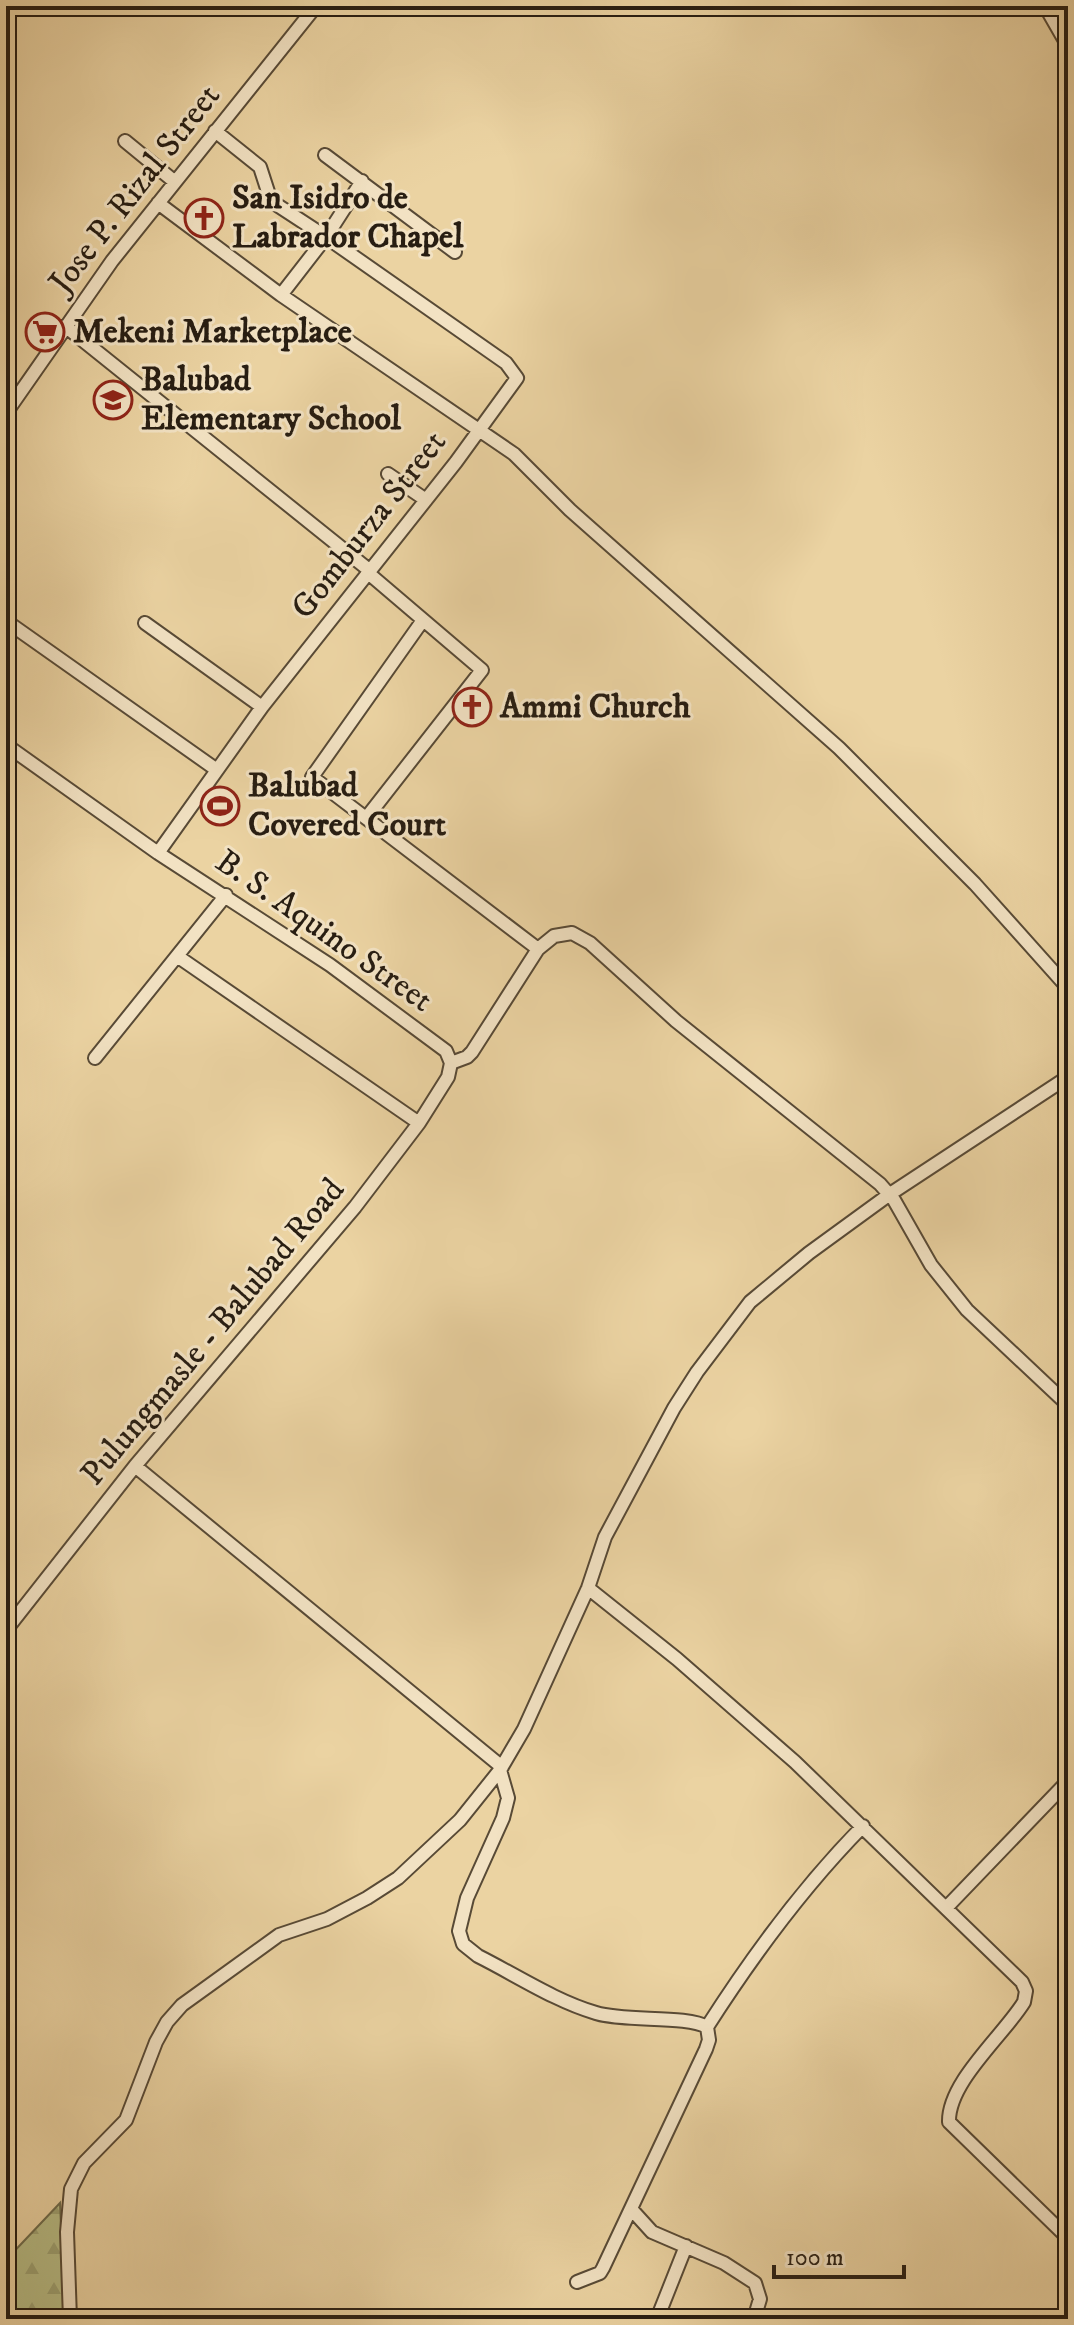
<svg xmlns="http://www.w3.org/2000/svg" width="1074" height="2325" font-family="'IM FELL DW Pica',serif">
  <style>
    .forest { fill: url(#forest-firs); stroke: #6f6c4c; stroke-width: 2 }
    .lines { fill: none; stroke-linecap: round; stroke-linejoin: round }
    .minor-casing { stroke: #584a36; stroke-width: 16 }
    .minor { stroke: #f2e2c3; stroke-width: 12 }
    .labels { text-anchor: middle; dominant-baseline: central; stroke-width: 6; stroke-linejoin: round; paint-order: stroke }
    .street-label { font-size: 34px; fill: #271d12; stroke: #f2e2c3 }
    .poi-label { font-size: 34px; font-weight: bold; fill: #271d12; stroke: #f2e2c3; text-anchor: start }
  </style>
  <defs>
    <pattern id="forest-firs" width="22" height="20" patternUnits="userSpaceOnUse" patternTransform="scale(2)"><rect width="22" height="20" fill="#b7bc85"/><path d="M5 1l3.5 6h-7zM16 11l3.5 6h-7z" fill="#9da172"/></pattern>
  </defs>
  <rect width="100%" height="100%" fill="#ebd3a2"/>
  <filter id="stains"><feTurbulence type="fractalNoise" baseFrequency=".0025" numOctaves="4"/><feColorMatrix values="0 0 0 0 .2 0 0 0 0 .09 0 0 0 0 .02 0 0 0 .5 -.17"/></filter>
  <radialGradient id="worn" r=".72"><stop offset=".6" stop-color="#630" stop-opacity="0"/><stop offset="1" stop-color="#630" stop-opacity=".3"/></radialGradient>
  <!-- forest -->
  <path class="forest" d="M60,2203L65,2319H6V2260Z"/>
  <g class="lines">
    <defs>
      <path id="minor" d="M1045,6L1068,46
        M215,131L260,167L271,201L326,237L281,295
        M125,141L175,182
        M325,155L455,252
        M158,203L281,295L514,454L570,510L839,748L975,884L1068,988
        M65,326L369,570
        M6,413L112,261L316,6
        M388,474L426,500
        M367,572L482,670L367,817
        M423,620L312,777L538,949
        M6,621L217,770
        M145,623L262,707
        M6,745L158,853L330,965L446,1051L451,1063
        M158,853L262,707L456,462L517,378L506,363L326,237L362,181
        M177,956L419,1123
        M95,1058L226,895
        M451,1063L467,1057L472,1052L538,949L554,936L572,933L590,943L676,1021L880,1184L894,1200L931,1265L967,1310L1068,1405
        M135,1466L502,1767
        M588,1588L677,1659L795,1762L1022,1982L1026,1991L1024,2002C1003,2036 948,2082 949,2122L1068,2238
        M6,1630L135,1466L355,1207L419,1123L448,1077L451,1063
        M500,1770L508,1798L503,1818L467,1898L459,1931L463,1944L478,1956C516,1975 555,2001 596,2013C625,2022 687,2015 707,2027
        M946,1908L1068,1781
        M632,2210L652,2232L724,2263L755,2283L760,2299L754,2319
        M577,2282L600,2273L603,2268L706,2049L709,2040L707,2027C753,1955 803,1887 863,1826
        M70,2319L67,2232L71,2189L84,2163L126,2120L156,2042L167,2022L182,2005L279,1935L327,1919L367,1898L398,1878L460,1820L500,1770L524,1729L588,1588L605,1537L674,1408L697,1372L750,1302L809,1253L890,1194L1068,1077
        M657,2319L686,2246"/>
    </defs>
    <!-- minor casing -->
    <use href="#minor" class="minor-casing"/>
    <!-- minor -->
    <use href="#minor" class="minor"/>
  </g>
  <!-- icons -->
  <defs>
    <symbol id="church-ring" viewBox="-11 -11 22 22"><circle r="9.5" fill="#f2e2c3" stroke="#8f2418" stroke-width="1.5"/><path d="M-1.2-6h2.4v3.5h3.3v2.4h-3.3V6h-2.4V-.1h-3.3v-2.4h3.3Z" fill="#8f2418"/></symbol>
    <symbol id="supermarket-ring" viewBox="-11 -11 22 22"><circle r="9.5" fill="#f2e2c3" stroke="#8f2418" stroke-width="1.5"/><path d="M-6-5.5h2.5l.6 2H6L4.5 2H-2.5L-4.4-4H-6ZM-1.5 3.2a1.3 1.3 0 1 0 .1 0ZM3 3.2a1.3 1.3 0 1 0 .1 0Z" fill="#8f2418"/></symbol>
    <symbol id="school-ring" viewBox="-11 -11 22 22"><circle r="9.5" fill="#f2e2c3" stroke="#8f2418" stroke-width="1.5"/><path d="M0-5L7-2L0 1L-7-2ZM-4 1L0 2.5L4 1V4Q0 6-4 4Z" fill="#8f2418"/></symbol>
    <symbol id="stadium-ring" viewBox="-11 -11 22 22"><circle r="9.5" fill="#f2e2c3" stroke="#8f2418" stroke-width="1.5"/><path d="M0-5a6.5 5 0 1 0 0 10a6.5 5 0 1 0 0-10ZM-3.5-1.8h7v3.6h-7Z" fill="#8f2418"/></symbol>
  </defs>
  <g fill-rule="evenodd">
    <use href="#church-ring" x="182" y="196" width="44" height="44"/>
    <use href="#supermarket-ring" x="23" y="310" width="44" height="44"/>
    <use href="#school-ring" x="91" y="378" width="44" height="44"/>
    <use href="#church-ring" x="450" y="685" width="44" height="44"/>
    <use href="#stadium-ring" x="198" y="784" width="44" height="44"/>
  </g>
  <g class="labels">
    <!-- street labels -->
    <g class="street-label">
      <text transform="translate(135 189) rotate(-52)">Jose P. Rizal Street</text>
      <text transform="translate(369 525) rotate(-52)">Gomburza Street</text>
      <text transform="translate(324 931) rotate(35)">B. S. Aquino Street</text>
      <text transform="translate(213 1332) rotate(-50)">Pulungmasle - Balubad Road</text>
    </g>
    <!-- poi labels -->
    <g class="poi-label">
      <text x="232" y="198">San Isidro de<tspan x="232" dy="39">Labrador Chapel</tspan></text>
      <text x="73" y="332">Mekeni Marketplace</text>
      <text x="141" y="380">Balubad<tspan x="141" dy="39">Elementary School</tspan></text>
      <text x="500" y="707">Ammi Church</text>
      <text x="248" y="786">Balubad<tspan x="248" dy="39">Covered Court</tspan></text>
    </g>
  </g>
  <!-- margin -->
  <rect width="1074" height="2325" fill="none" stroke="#ebd3a2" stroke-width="32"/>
  <rect x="8" y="8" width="1058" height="2309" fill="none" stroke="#271d12" stroke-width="4"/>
  <rect x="16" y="16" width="1042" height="2293" fill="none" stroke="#271d12" stroke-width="2"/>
  <!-- scale -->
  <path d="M774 2265v12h130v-12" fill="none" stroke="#271d12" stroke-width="4"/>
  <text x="786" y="2265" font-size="24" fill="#271d12" stroke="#f2e2c3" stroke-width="6" paint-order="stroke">100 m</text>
  <rect width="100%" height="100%" filter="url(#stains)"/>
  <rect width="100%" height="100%" fill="url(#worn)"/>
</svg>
